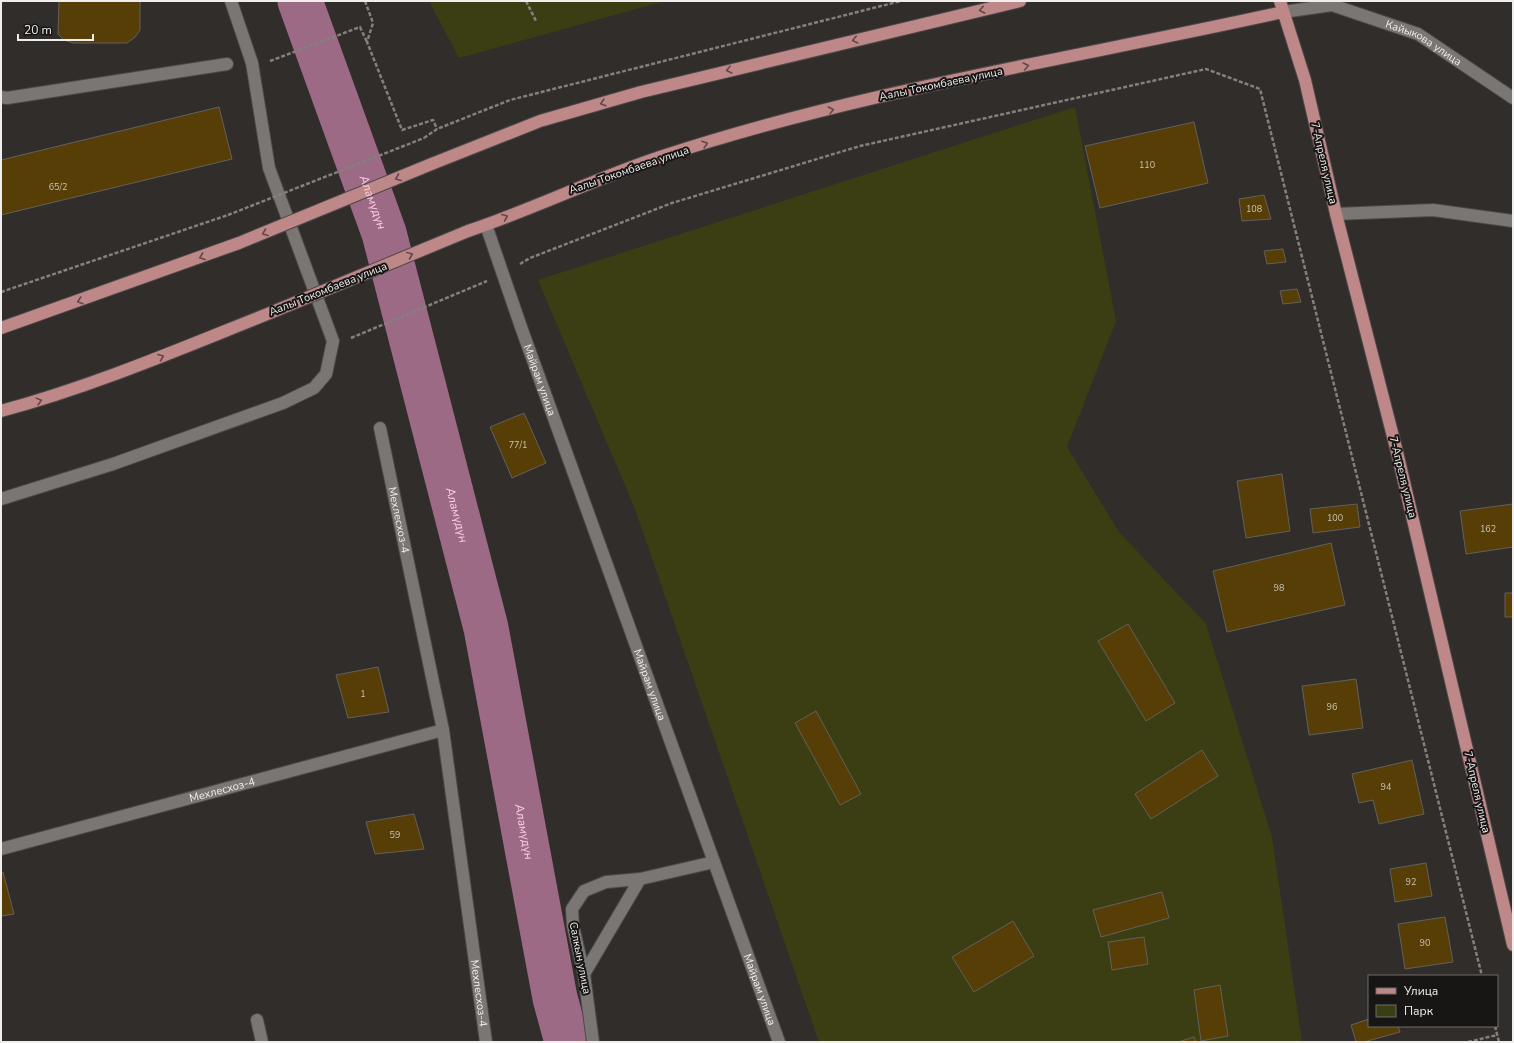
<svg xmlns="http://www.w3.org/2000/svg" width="1514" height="1043" font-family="'Nunito Sans',sans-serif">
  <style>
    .green { fill: #3b3e13 }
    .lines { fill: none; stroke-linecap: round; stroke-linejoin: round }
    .river { stroke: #9d6a85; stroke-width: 45 }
    .building { fill: #573e07; stroke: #62605d }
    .minor-casing { stroke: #4d4948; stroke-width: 14 }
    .major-casing { stroke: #4d4948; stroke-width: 14 }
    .path { stroke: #83807e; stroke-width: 2.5; stroke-dasharray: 4 2; stroke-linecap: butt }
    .minor { stroke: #7a7674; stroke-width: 12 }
    .major { stroke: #be8788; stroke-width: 12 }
    .major-bridge-casing { stroke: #4d4948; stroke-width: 14; stroke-linecap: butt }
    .path-bridge { stroke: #83807e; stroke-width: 2.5; stroke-dasharray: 4 2; stroke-linecap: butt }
    .major-bridge { stroke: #be8788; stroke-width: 12 }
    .oneway { stroke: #624949 }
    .labels { text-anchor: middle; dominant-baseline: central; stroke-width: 4; stroke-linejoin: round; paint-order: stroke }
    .number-label { font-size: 9px; fill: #cac2b3 }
    .street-label { font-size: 11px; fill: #f0eeec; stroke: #171615 }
    .water-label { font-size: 12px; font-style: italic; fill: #ffcee7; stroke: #171615 }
  </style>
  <rect width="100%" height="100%" fill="#312d2b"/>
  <!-- green -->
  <path class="green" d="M429,1H665L459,58Z
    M1075,107L1116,321L1067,447L1119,532L1206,624L1272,837L1302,1042H819L635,509L538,280Z"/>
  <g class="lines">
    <!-- river -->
    <path class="river" id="s1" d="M300,1L384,233L486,628L555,998L567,1042"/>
  </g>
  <!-- building -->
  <path class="building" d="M59,1H140V30L135,37L127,43H73L64,40L58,34Z
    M219,107L232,159L1,215V160Z
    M1194,122L1208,183L1100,208L1085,146Z
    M1264,195L1271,219L1242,221L1239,199Z
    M1283,249L1286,262L1267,264L1264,251Z
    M1297,289L1301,302L1283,304L1280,291Z
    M524,413L546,463L512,478L490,427Z
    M1282,474L1290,531L1246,538L1237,481Z
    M1357,504L1360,527L1313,533L1310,509Z
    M1513,504V547L1466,554L1460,511Z
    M1331,543L1345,605L1227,632L1213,571Z
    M1505,593H1513V617H1505Z
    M1128,624L1175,703L1146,721L1098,641Z
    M378,667L389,712L348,718L336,675Z
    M1356,679L1363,728L1309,735L1302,686Z
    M816,711L861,794L840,805L795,723Z
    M1202,750L1218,776L1151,819L1135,794Z
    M1412,760L1424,814L1379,824L1373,800L1359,803L1352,774Z
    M414,814L424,849L375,854L366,822Z
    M1426,863L1432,896L1395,902L1390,869Z
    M3,872L14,914L1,916V873Z
    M1162,892L1169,918L1101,937L1093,910Z
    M1445,917L1453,962L1405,969L1398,924Z
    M1013,921L1034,956L974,992L952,957Z
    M1144,937L1148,964L1112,970L1108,942Z
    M1220,985L1228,1036L1201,1041L1194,990Z
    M1369,1019V1026H1398L1400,1032L1364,1042H1356L1351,1025Z
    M1194,1037L1196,1042H1178Z"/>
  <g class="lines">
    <defs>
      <g id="minor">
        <path id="s2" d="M1327,1L1332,5L1418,34L1513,98"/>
        <path d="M1283,12L1332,5"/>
        <path d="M1,97L7,98L227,64"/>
        <path d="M1336,214L1433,210L1513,221"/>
        <path id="s3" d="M486,225L521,327L779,1042"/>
        <path id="s4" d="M380,428L443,730L486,1042"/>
        <path d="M1,499L113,464L283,403L314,388L326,374L333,341L269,168L252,63L231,1"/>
        <path id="s5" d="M1,849L443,730"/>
        <path d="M584,974L640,879"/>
        <path d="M257,1020L262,1042"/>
        <path d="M593,1042L584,974L573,926L572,909L584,891L606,882L640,879L714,862"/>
      </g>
      <path id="major" d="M1280,1L1305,80L1336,214L1397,452L1513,945
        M434,163L540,121L641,92L1020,1
        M468,231C534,209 596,178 663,156C864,90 1076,58 1283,12
        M1,328L239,243
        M1,411C94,386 182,348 270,313"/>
    </defs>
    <!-- minor casing -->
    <use href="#minor" class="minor-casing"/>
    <!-- major casing -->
    <use href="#major" class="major-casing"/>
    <!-- path -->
    <path class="path" d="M365,1L373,23L367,42L402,130L433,120L437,129
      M526,1L536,21
      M270,61L360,27L367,42
      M424,138L437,129L510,100L901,1
      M520,264L530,258L672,203L860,146L1206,69L1260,89L1482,976
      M1,292L228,215
      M351,338L487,281
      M1495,1026L1499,1042
      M1468,1042L1497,1035"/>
    <!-- minor -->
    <use href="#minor" class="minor"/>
    <!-- major -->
    <use href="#major" class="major"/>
    <defs>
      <path id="major-bridge" d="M239,243L434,163
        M270,313L468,231"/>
    </defs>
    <!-- major-bridge casing -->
    <use href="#major-bridge" class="major-bridge-casing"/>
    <!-- path-bridge -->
    <path class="path-bridge" d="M228,215L424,138"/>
    <!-- major-bridge -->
    <use href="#major-bridge" class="major-bridge"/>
  </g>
  <!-- one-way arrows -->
  <defs><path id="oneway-chevron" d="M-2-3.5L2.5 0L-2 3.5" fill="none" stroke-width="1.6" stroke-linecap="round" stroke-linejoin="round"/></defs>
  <g class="oneway">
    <use href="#oneway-chevron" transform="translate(982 10) rotate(167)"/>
    <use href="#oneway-chevron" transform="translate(855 40) rotate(167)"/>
    <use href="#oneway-chevron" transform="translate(1026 66) rotate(-12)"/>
    <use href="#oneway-chevron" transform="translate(729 70) rotate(166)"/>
    <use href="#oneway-chevron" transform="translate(603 103) rotate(164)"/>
    <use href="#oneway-chevron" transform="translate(831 110) rotate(-14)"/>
    <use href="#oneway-chevron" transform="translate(705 144) rotate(-16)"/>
    <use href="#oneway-chevron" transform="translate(398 178) rotate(158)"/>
    <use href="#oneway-chevron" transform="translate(505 217) rotate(-23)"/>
    <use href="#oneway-chevron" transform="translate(265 233) rotate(158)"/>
    <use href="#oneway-chevron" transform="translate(410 255) rotate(-22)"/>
    <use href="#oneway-chevron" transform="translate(202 257) rotate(160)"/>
    <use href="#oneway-chevron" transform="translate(80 301) rotate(161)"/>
    <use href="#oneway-chevron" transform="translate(161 357) rotate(-22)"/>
    <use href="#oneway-chevron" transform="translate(39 401) rotate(-15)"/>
  </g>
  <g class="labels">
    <!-- number labels -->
    <g class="number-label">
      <text x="1147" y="165">110</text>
      <text x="58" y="187">65/2</text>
      <text x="1254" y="209">108</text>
      <text x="518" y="445">77/1</text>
      <text x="1335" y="518">100</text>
      <text x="1488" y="529">162</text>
      <text x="1279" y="588">98</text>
      <text x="363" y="694">1</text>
      <text x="1332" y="707">96</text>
      <text x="1386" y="787">94</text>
      <text x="395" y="835">59</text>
      <text x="1411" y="882">92</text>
      <text x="1425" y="943">90</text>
    </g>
    <!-- street labels -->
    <g class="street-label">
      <text stroke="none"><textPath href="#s2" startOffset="106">Кайыкова улица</textPath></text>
      <text transform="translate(941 84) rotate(-12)">Аалы Токомбаева улица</text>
      <text transform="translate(1324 163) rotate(77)">7-Апреля улица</text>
      <text transform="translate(629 170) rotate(-19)">Аалы Токомбаева улица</text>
      <text transform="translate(328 289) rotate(-22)">Аалы Токомбаева улица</text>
      <text stroke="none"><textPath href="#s3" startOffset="164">Майрам улица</textPath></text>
      <text transform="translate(1403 477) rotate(76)">7-Апреля улица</text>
      <text stroke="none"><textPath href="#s4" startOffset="94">Мехлесхоз-4</textPath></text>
      <text stroke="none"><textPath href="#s3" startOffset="488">Майрам улица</textPath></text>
      <text stroke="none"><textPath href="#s5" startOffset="229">Мехлесхоз-4</textPath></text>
      <text transform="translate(1477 792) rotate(77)">7-Апреля улица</text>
      <text transform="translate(580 958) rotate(79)">Салкын улица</text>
      <text stroke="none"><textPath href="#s3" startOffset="812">Майрам улица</textPath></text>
      <text stroke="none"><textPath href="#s4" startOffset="574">Мехлесхоз-4</textPath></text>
    </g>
    <!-- water labels -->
    <g class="water-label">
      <text stroke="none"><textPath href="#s1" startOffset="214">Аламүдүн</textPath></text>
      <text stroke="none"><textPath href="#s1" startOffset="538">Аламүдүн</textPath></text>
      <text stroke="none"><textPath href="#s1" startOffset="862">Аламүдүн</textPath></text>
    </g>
  </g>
  <!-- border -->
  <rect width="1514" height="1043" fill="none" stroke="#f0eeec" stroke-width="4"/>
  <!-- legend -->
  <rect x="1368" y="975" width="130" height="52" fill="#171615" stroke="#6e6c6b"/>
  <rect x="1376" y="988" width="20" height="6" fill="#be8788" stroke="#6e6c6b"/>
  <text x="1404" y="995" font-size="12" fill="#f0eeec">Улица</text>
  <rect x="1376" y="1005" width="20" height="12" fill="#3b3e13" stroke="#6e6c6b"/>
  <text x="1404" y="1015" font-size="12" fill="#f0eeec">Парк</text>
  <!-- scale -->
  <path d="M18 34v6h75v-6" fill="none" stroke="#f0eeec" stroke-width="2"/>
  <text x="24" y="34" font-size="12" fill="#f0eeec" stroke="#171615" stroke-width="3" paint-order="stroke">20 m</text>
</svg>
